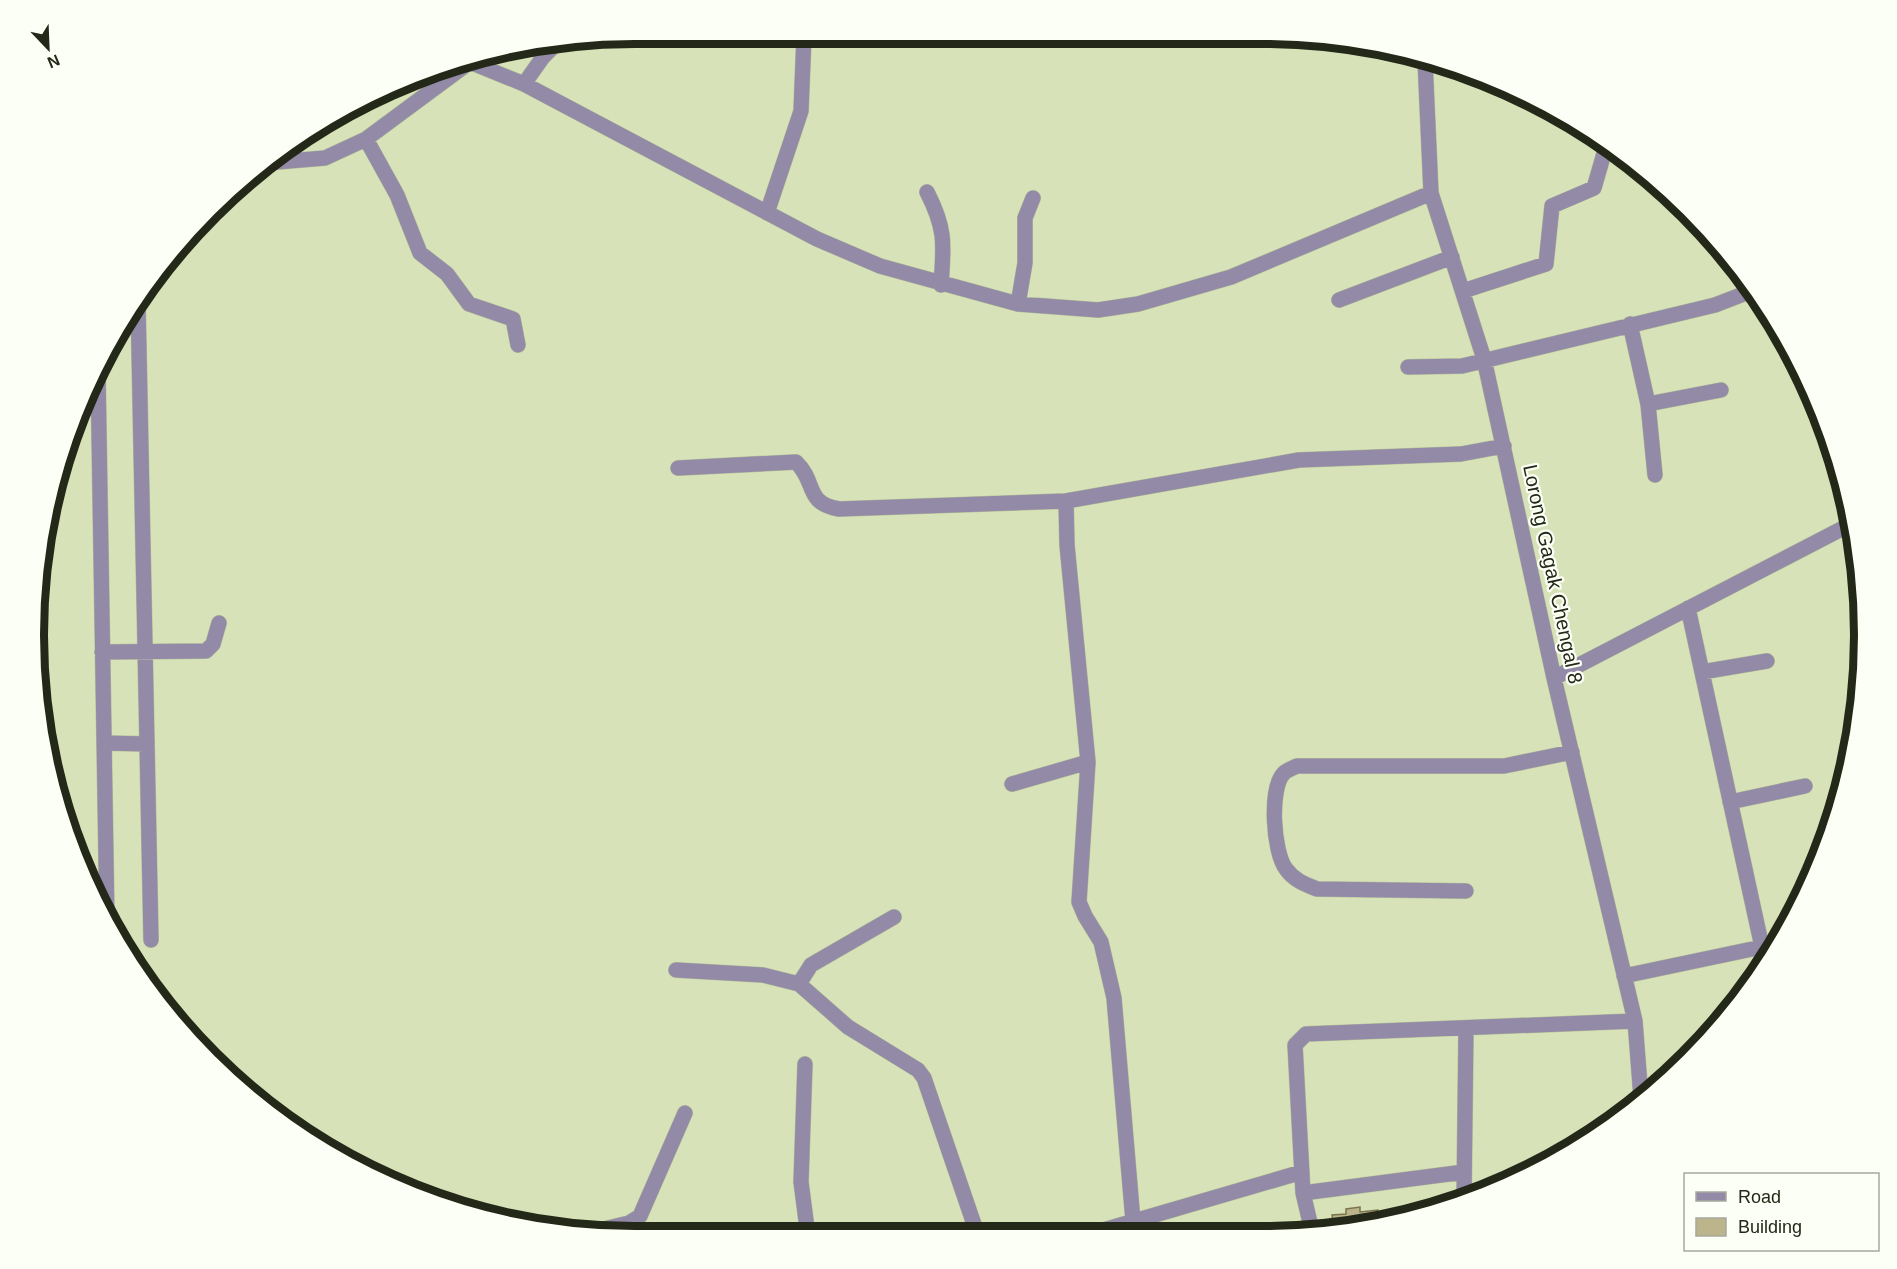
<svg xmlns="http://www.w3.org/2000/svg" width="1897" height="1269" font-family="Arial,sans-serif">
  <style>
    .building { fill: #bcb58b; stroke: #7b744c; stroke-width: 1.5 }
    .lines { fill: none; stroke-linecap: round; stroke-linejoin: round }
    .minor-casing { stroke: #b3bd98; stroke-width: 16 }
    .minor { stroke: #938aa8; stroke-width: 15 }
    .labels { text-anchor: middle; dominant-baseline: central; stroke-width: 4.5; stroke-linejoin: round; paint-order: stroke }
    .street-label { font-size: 20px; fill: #242818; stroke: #fcfff6 }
    .rim { fill: none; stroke: #242818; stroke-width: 8 }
  </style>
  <rect width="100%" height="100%" fill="#d7e2b8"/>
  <!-- building -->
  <path class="building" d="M1360,1207V1212L1378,1210L1380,1224L1334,1229L1332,1215L1346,1214V1209Z"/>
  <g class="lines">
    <defs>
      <path id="minor" d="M1425,60L1431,193L1484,359L1554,678L1635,1021L1641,1098
        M524,84L543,57L562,38
        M366,139L397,195L420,253L447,274L469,304L513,319L518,345
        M265,163L325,158L366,139L470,62L524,84L817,239L880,266L1018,304L1098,310L1138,304L1231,277L1431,193
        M927,192C946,229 944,244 941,285
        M767,213L801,111L804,36
        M1463,291L1546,264L1552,206L1594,188L1607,143
        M1339,300L1452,257
        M138,302L151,940
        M1018,304L1025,263V218L1033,198
        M1630,324L1648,404L1655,475
        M1408,367L1462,366L1715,305L1754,290
        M98,372L107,920
        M1802,374L1835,459
        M1648,404L1721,390
        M678,468L796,462C817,482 804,503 839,509L1066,501
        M1688,608L1762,947
        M102,652L206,651L213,644L219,623
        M1702,672L1767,661
        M1554,678L1853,523
        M104,743L147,744
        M1088,762L1079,902L1085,916L1101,942L1114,998L1133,1221
        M1012,784L1088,762L1067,545L1066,501L1299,460L1461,454L1504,446
        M1730,802L1805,786
        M1466,891L1317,889C1304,884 1294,880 1286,869C1273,852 1269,788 1284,773C1287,770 1293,768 1297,766H1504L1572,752
        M894,917L811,965L799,984L848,1027L918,1070L924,1078L978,1236
        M676,970L763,975L799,984
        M1624,976L1776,944
        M805,1064L801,1182L808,1236
        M1303,1193L1464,1172
        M1464,1199L1466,1028
        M1312,1231L1303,1193L1295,1045L1306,1034L1635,1021
        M591,1232L629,1223L640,1216L685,1113
        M1083,1236L1302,1172"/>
    </defs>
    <!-- minor casing -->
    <use href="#minor" class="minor-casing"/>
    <!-- minor -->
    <use href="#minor" class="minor"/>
  </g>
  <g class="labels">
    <!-- street labels -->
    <g class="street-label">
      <text transform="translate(1553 574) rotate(78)">Lorong Gagak Chengal 8</text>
    </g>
  </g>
  <!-- crop -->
  <path d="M0 0H1897V1269H0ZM635 44H1263A591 591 0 0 1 1854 635V635A591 591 0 0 1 1263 1226H635A591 591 0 0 1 44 635V635A591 591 0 0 1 635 44Z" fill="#fcfff6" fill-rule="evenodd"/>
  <path class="rim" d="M635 44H1263A591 591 0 0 1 1854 635V635A591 591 0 0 1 1263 1226H635A591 591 0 0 1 44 635V635A591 591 0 0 1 635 44Z"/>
  <!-- legend -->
  <rect x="1684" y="1173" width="195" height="78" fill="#fcfff6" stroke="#a6a99d" stroke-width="1.5"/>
  <rect x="1696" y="1192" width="30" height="9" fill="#938aa8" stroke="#a6a99d" stroke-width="1.5"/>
  <text x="1738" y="1203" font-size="18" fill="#242818">Road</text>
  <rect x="1696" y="1218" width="30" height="18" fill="#bcb58b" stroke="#a6a99d" stroke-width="1.5"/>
  <text x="1738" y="1233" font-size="18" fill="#242818">Building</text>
  <!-- north arrow -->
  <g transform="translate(48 48) rotate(157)" stroke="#fcfff6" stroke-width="4.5" paint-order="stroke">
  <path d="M0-4.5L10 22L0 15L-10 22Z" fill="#242818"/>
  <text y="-9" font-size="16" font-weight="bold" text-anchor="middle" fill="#242818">N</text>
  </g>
</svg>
